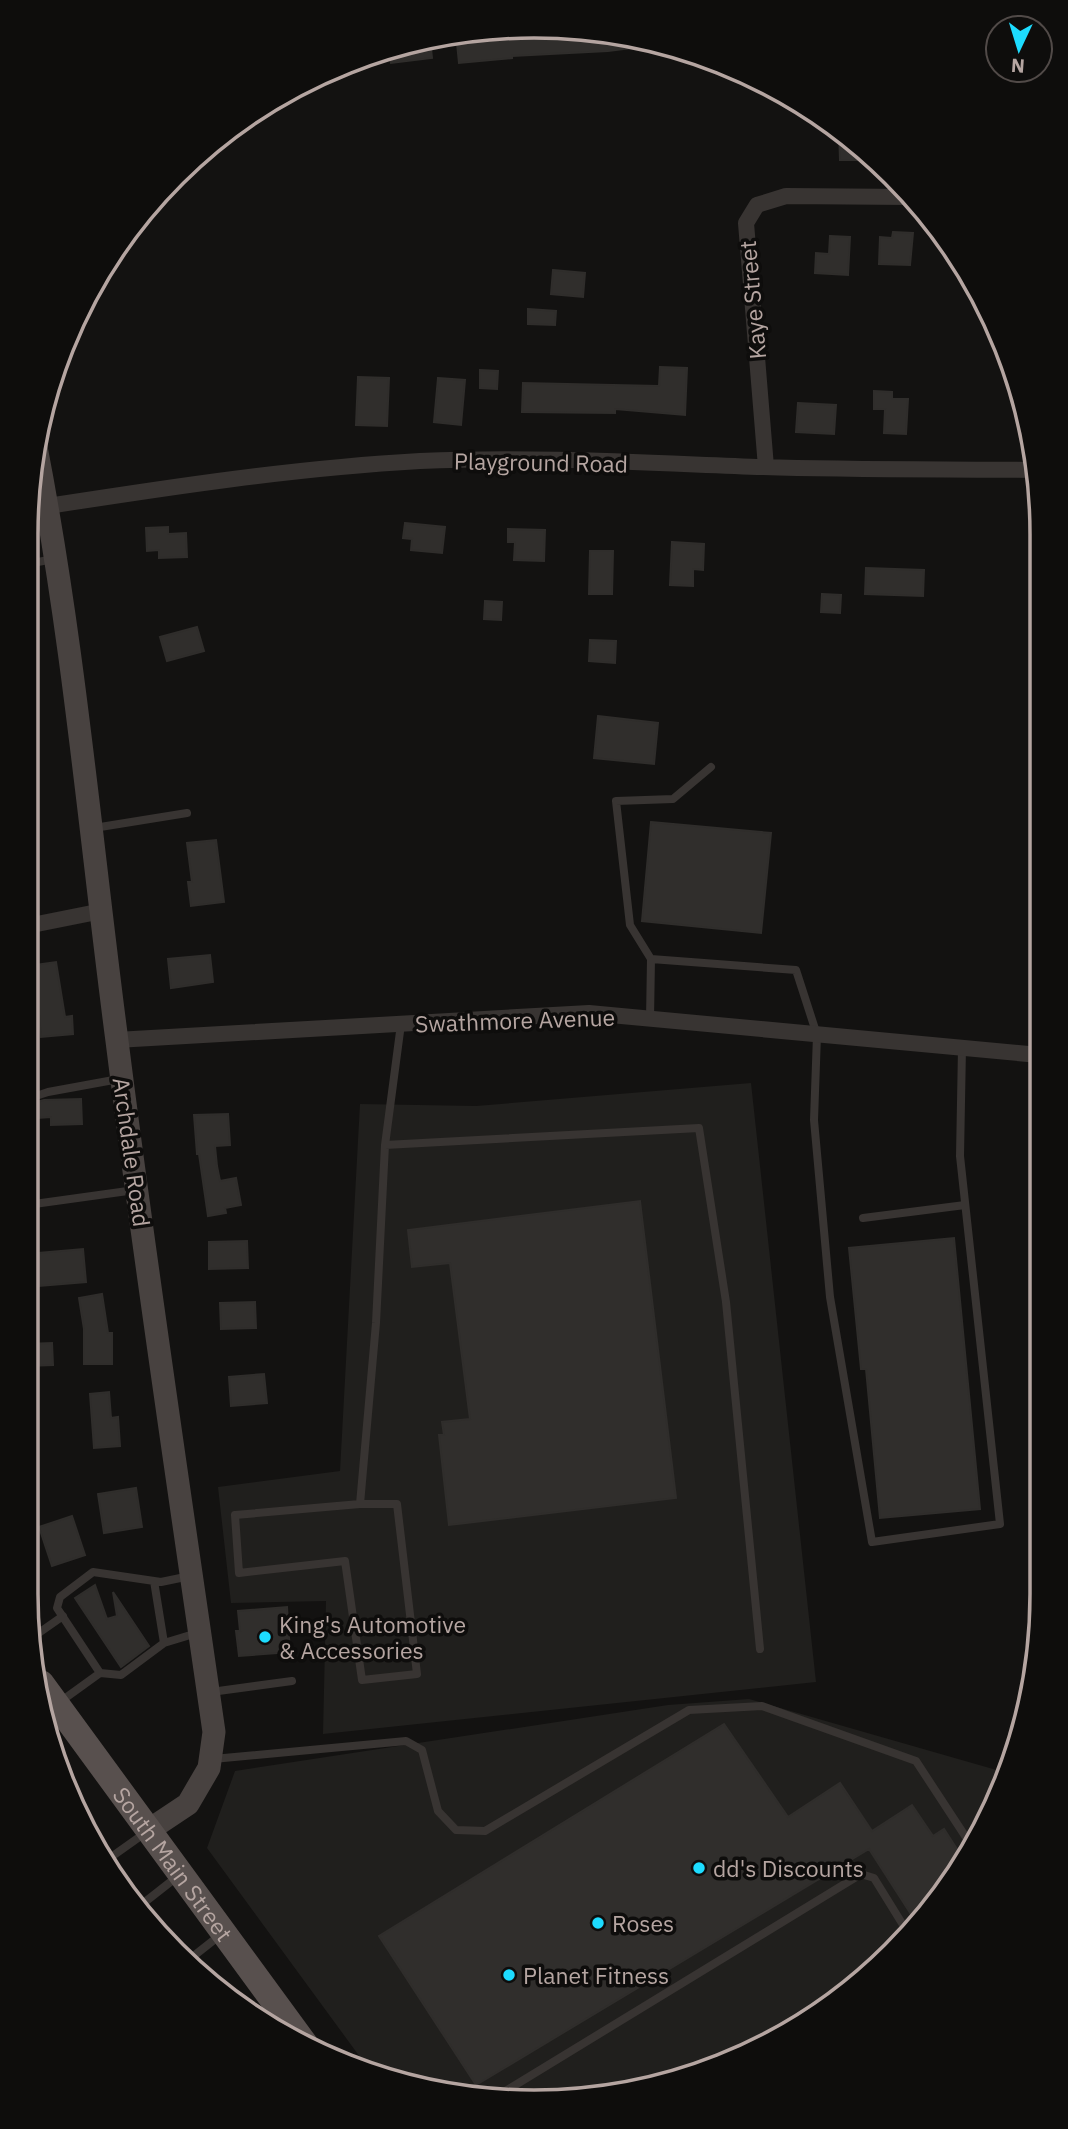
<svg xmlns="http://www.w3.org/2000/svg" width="1068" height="2129" font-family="'IBM Plex Sans',sans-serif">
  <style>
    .built { fill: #201f1d }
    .building { fill: #302e2c; stroke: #2f2d2b; stroke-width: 2 }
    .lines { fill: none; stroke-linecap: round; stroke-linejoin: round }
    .service { stroke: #383432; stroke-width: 8 }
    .minor { stroke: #383432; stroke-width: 16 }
    .secondary { stroke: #484240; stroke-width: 23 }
    .primary { stroke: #58504e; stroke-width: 26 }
    .poi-dot { fill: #1ddcff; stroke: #0e0d0c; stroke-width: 2.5 }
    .labels { text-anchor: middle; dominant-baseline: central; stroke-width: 7; stroke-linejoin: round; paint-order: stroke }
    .street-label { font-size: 23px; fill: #b5a5a1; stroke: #0e0d0c }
    .poi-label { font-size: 23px; fill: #b5a5a1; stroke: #0e0d0c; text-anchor: start }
    .rim { fill: none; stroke: #b5a5a1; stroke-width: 3.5 }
  </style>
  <rect width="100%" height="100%" fill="#131211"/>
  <!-- built -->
  <path class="built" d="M751,1083L816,1682L323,1734L326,1601L231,1603L218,1487L340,1471L360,1104L476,1106Z
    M749,1699L1007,1773L990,1819L893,1954L758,2051L600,2098L435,2093L368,2068L207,1848L235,1771L668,1705Z"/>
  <!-- building -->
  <path class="building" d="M567,27L654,42V45L608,51L512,56V58L459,63L456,33L480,30L481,35Z
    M430,39L432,58L391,63L389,49Z
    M839,129L843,131L872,160H840Z
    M893,232L913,233L910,265L879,264L880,237L892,238Z
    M830,236L850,237L848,275L815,273L816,253L829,254Z
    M553,270L585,273L583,297L551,294Z
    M528,309L556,311L555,325L528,324Z
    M660,367L687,368L685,415L615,409V413L522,412L523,383L659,386Z
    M480,370L498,371L497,389L480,388Z
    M358,377L389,378L387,426L356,425Z
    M438,378L465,380L461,425L434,422Z
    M874,391L892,392V399H908L906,434L884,433L885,409H874Z
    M798,403L836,405L834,434L796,432Z
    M405,523L445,527L442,553L411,550L412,539L403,538Z
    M168,527V534L186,533L187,557L159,558V550L147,551L146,528Z
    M508,529L545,530L544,561L514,560L515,542H508Z
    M672,542L704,544L703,570L693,569V586L670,585Z
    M590,551H613L612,594H589Z
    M866,568L924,570L923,596L865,594Z
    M822,594L841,595L840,613L821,612Z
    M485,601L502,602L501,620L484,619Z
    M197,627L204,651L167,661L160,637Z
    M590,640L616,641L615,663L589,661Z
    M598,716L658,723L654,764L594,758Z
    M651,822L771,833L761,933L642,921Z
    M216,840L224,902L191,906L188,882H192L187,843Z
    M210,955L213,982L171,988L168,959Z
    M56,962L65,1017L72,1016L73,1034L41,1037L37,994H35L34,986L27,987V966Z
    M81,1099L82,1124L51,1125V1117L38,1118L37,1102L44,1100Z
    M228,1114L230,1145L215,1146L217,1166L220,1181L236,1178L241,1205L225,1208L226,1213L208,1216L199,1154H197L194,1115Z
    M640,1201L676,1498L449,1525L439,1435H444L442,1422L470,1419L450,1263L412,1267L408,1230Z
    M954,1238L980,1509L880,1518L866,1369H861L849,1248Z
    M247,1241L248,1268L209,1269V1242Z
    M83,1249L86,1282L27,1287V1254Z
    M102,1294L108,1333H112V1364H84V1329L79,1298Z
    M255,1302L256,1328L221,1329L220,1303Z
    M52,1343L53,1365L26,1366V1344Z
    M264,1374L267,1403L231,1406L229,1377Z
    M109,1392L111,1418L118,1417L120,1446L94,1448L90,1394Z
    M136,1488L142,1527L104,1533L98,1494Z
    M72,1516L85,1555L52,1566L39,1527Z
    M95,1585L107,1619L117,1616L113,1592L149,1646L121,1667L75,1598Z
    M287,1607L290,1652L239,1656L236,1631H240L238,1611Z
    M724,1724L788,1817L840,1783L872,1831L912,1805L933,1836L944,1829L962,1857L916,1922L869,1849L476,2085L379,1936Z"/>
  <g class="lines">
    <!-- service -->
    <path class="service" d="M27,564L54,559
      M94,828L187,813
      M651,959L796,970L817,1035L814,1120L830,1297L872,1542L1000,1524L960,1156L962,1048
      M650,1019L651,959L630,925L616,801L673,799L711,767
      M27,1099L48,1092L119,1079
      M385,1145L699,1128L726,1302L760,1649
      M27,1205L135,1190
      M863,1218L965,1205
      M360,1504H397L417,1674L362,1680L345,1561L239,1573L235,1515L360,1504L376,1323L385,1145L401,1024
      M190,1576L161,1582L93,1572L60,1597L57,1608L100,1673L121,1675L164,1643L197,1633
      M154,1581L164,1643
      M33,1637L63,1616
      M211,1692L292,1681
      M46,1712L100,1673
      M213,1759L406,1741L422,1750L438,1811L456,1830L485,1831L689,1710L762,1706L916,1761L971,1845
      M107,1860L145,1833
      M136,1909L178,1876
      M186,1962L219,1936
      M499,2095L861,1874L874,1878L908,1933"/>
    <!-- minor -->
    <path class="minor" d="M766,467L746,223L757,205L786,196L909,197
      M48,506C171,487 295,468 420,461C534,456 649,463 763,467C854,470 946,469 1037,470
      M27,926L102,911
      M116,1040L589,1013L1039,1055"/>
    <!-- secondary -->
    <path class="secondary" d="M36,447C74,643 91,843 117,1041C146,1272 181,1502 214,1732L209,1768L188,1804L149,1830"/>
    <!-- primary -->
    <path class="primary" id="s1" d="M41,1683L305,2044"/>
  </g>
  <!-- markers -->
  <g class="poi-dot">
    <circle cx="265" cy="1637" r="7"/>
    <circle cx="699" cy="1868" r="7"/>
    <circle cx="598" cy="1923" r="7"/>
    <circle cx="509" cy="1975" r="7"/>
  </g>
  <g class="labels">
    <!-- street labels -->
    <g class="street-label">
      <text transform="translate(752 300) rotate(-95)">Kaye Street</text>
      <text transform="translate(541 462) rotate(1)">Playground Road</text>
      <text transform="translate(515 1020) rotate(-2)">Swathmore Avenue</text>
      <text transform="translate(132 1152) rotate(82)">Archdale Road</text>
      <text stroke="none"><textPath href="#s1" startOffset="224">South Main Street</textPath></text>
    </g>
    <!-- poi labels -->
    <g class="poi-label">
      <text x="279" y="1624">King's Automotive<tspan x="279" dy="26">&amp; Accessories</tspan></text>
      <text x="713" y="1868">dd's Discounts</text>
      <text x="612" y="1923">Roses</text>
      <text x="523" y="1975">Planet Fitness</text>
    </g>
  </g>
  <!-- crop -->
  <path d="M0 0H1068V2129H0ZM534 38H534A496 496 0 0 1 1030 534V1594A496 496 0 0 1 534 2090H534A496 496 0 0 1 38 1594V534A496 496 0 0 1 534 38Z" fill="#0e0d0c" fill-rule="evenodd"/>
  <path class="rim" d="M534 38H534A496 496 0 0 1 1030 534V1594A496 496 0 0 1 534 2090H534A496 496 0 0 1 38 1594V534A496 496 0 0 1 534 38Z"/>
  <!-- north arrow -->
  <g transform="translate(1019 49) rotate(184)"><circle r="33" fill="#0e0d0c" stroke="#514a48" stroke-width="2"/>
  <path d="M0-5L12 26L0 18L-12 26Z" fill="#1ddcff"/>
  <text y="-10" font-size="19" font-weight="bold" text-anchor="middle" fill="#b5a5a1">N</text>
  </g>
</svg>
